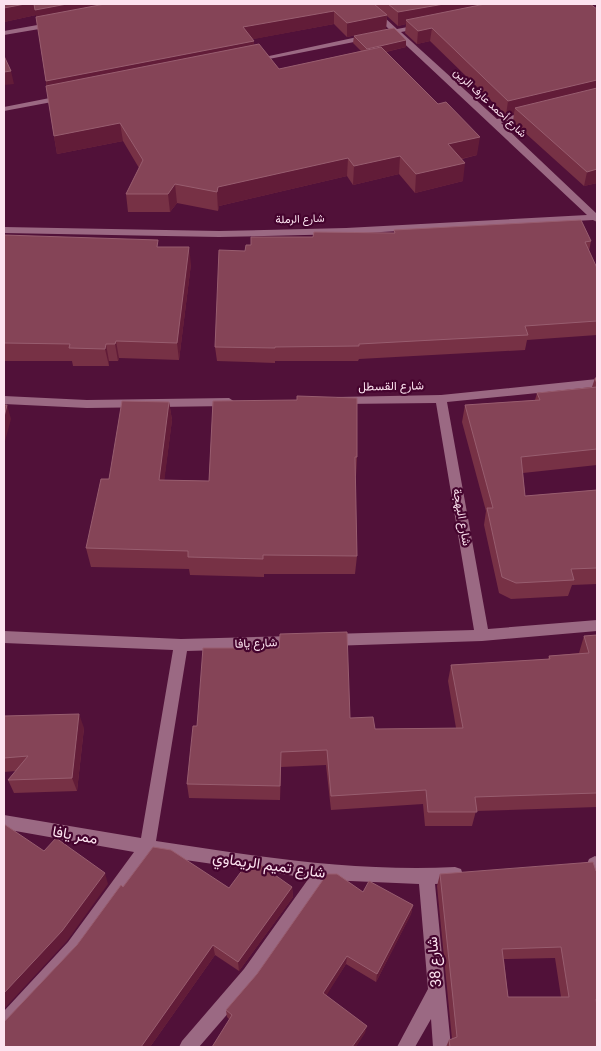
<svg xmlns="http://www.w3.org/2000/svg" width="601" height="1051" font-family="Roboto,Vazirmatn,sans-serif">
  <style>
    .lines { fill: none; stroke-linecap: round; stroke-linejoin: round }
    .minor { fill: #9b6983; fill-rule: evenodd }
    .wall { fill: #773145; fill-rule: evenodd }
    .shaded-wall { fill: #621c38 }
    .building { fill: #854457; stroke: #985d6f; fill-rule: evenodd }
    .labels { text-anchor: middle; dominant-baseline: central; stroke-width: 4.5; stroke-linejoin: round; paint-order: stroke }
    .far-street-label { font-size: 11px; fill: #fce3ef; stroke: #45042e }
    .street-label { font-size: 12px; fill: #fce3ef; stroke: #45042e }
    .near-street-label { font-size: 15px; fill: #fce3ef; stroke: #45042e }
  </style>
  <rect width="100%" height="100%" fill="#511139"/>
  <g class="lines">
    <!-- minor -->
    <path class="minor" d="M362,4H370L397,29L424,24V28L401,32L497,119L532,111V115L501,123L597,214V222L593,220L346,234L219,237L4,233V227L219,231L346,228L587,215L394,34L254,62L250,60L390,30Z
      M54,22L58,24L57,26L4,35V31Z
      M65,95H68V99L4,111V107Z
      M597,379V387L447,402L488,629L597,620V631L482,641L330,646L325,644L323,640L325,636L330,634L474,630L436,403L341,404L337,403L335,400L337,397L441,395Z
      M4,396L87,400L229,398L235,402L229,406L87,408L4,404Z
      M4,631L181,639L295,636L300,638L302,642L300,646L295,648L187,651L156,841C255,856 354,872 455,867L461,869L463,875L461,881L455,883L435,884L451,1047H433L431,1019L415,1047H397L428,989L419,884L327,880L256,981L199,1047H179L182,1041L244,969L309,878L151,855L80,954L10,1029L4,1032V1011L68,942L134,852L4,829V815L141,838L173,650L4,643Z
      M595,856L597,857V885L591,883L587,864L589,859Z"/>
  </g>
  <!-- wall -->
  <path class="wall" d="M4,4H590L597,9V183L584,186L513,122L514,113L506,115L430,41L417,44L405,33L406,24L398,26L387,16L386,29L347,37L334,24L252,39L254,45L279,69L361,51L353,43L354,36L406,47L386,52L477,155L462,159L463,181L415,193L399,174L353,185L347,176L219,206L218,211L177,203L170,212H128L126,194L139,168L123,141L57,154L54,136L36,15L4,22Z
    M394,230L591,241L589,251L597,268V335L527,340L525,350L359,359L358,361H275V363L217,361L215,347L245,251L251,245L313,237L394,233Z
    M4,235L159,247L191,264L179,360L119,358L118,361H109V366H73L72,361H4Z
    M595,378H597V465L523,473L525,496L597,490V584L572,585L568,596L511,599L499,593L484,525L486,511L462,422L465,405L535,400L537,393L592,387Z
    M213,401L357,457L356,476H355L357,556L355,574H264V577L190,575L189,569L91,567L86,548L109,479L169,402L172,420L164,480L209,481Z
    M597,635V807L476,811L472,826H425L423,804L331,810L326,765L281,767L280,800L189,798L187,784L350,718L375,729L456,728L448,681L451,665L548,659L549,656L579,653L584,636Z
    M4,707L5,710L4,716L84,728L77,791L14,793L8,780L16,771L4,772Z
    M596,871L597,872V1047H446L449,1040L452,1039L437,886L440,874ZM555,958L561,997H508L504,959Z
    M123,887L229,888L292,887L293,897L239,971L215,955L150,1047H4L5,1022L77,945Z
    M363,892L413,905L411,914L376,982L346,964L326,995L365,1033L229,1019L227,1017L226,1010Z"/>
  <!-- shaded-wall -->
  <path class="shaded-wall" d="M25,4H142L37,23L36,15L4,22V8Z
    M444,4H511L406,20V24L398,26V12Z
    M334,11V24L243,41V27Z
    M387,15L386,29L347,37V23Z
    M432,28L430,41L417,44L418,31Z
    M406,40V47L367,56V49Z
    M254,41V55L48,95L46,81Z
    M11,71L14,84L4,85V72Z
    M597,80V94L515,108L514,113L506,115L508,101Z
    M120,123L123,141L57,154L54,136Z
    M480,137L477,155L446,162L448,144Z
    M400,156L399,174L353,185L354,166Z
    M348,158L347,176L219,206L218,211L217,192L218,187Z
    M465,163L463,181L415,193L416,174Z
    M597,169V183L584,186L587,172Z
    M175,184L177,203L170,212L168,194Z
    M189,247L191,264L179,360L177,343Z
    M116,341L119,358L118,361L115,344Z
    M106,344L109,361V366L105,349Z
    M169,402L172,420L162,499L159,480Z
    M7,405L11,419L4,445V417Z
    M4,707L5,710L4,723Z
    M79,714L84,728L77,791L72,778Z
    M105,873L108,884L67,941L4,1009V993Z
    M292,887L293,897L239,971L238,962Z
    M413,905L411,914L376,982L377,974Z
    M213,945L215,955L150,1047H141Z
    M347,956L346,964L323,1001V993Z
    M367,1026L365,1033L356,1047H352Z"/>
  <!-- building -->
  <path class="building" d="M4,4H25L4,8Z
    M34,4H67L35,10Z
    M105,4H374L387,15L347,23L334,11L243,27L254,41L46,81L36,17Z
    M388,4H444L398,12Z
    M485,4H590L597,9V80L508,101L432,28L418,31L406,20Z
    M394,28L406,40L367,49L354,36Z
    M259,44L279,69L381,47L438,104L446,102L480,137L448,144L465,163L416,174L400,156L354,166L348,158L218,187L217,192L175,184L168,194H126L143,160L120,123L54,136L46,86Z
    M4,56L11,71L4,72Z
    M597,88V169L587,172L515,108Z
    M581,220L591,241L585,242L597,268V321L525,326L528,335L359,344V346L275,347V348L215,347L219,250L245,251L246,245H251V237H313L314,232L395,233L394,230Z
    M4,235L158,240L157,247H189L177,343L116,341L115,344H106L105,349L69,348L70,344L4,343Z
    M595,378H597V384Z
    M597,387V449L521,457L525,496L597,490V568L571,569L574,580L516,583L502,577L487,508H493L465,405L540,400L537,393Z
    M297,396L357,398V457H355L357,556L263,555V559L188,557V551L86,548L101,479H109L122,401L169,402L159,480L209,481L213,401L297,400Z
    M4,405H7L4,417Z
    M347,632L350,718L373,717L375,729L463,728L451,665L550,659L549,656L589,653L584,636L597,635V793L475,797L477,812H428L426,790L331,796L327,750L281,752L280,786L187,784L193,726H197L203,648H279L280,634Z
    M79,714L72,778L8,780L28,756L4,758V716Z
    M4,824L44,851L56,838L105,873L62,931L4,993Z
    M153,847L171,850L229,888L249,861L258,863L292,887L238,962L213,945L141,1047H4V1022L77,945L121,885L123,887Z
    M593,862L596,871L597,872V999H596L597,1007V1047H450L449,1040L457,1037L440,874ZM561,947L569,997H508L502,949Z
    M327,874H337L363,892L369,881L413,905L377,974L347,956L323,993L367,1026L352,1047H212L232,1015L226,1010L257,974Z"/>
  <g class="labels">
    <!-- far-street labels -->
    <g class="far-street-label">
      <text transform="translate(490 103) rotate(43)">شارع أحمد عارف الزين</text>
      <text transform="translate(300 219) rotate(-2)">شارع الرملة</text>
    </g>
    <!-- street labels -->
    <g class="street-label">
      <text transform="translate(391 386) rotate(-1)">شارع القسطل</text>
      <text transform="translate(462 517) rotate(80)">شارع البهجة</text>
      <text transform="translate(256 643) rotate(-2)">شارع يافا</text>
    </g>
    <!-- near-street labels -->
    <g class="near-street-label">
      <text transform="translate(75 835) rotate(10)">ممر يافا</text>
      <text transform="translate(269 865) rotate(8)">شارع تميم الريماوي</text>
      <text transform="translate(434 962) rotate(-95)">شارع 38</text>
    </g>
  </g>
  <!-- border -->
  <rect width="601" height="1051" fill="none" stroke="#fce3ef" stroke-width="10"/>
</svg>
